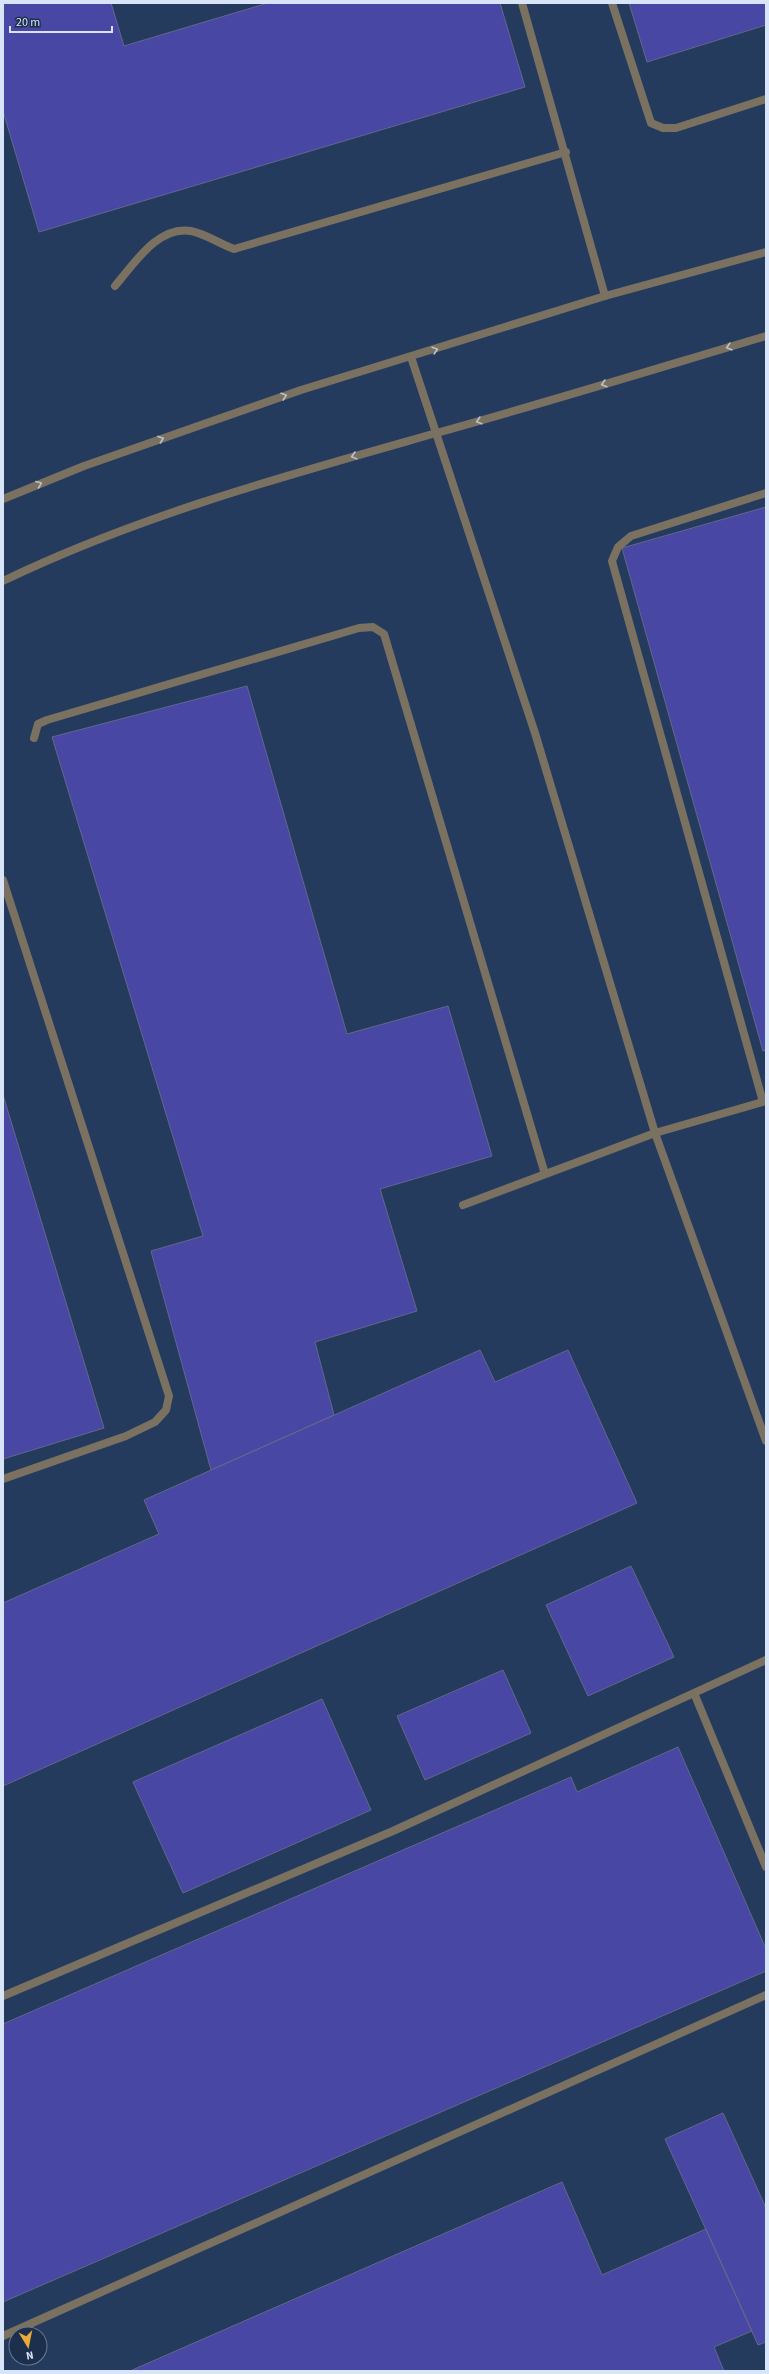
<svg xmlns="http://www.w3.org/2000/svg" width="769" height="2374" font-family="'Source Sans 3',sans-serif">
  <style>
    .built { fill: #253b5e; fill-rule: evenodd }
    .building { fill: #4847a4; stroke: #63678d }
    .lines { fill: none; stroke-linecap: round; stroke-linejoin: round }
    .service { stroke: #7b7161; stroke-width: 8 }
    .tertiary { stroke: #7b7161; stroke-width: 8 }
    .oneway { stroke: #bcc2cb }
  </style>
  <rect width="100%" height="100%" fill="#1c2f4d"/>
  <!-- built -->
  <path class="built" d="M3,3H766V2371H3ZM16,2334H40V2358H16Z"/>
  <!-- building -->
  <path class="building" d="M3,3H111L124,46L268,3H500L525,87L39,232L3,111Z
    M629,3H766V25L647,62Z
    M766,507V1050L763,1051L622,548Z
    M247,686L347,1034L448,1006L492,1156L380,1189L417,1311L315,1342L334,1415L211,1470L151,1251L203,1236L52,737Z
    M3,1095L104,1428L3,1459Z
    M480,1350L495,1382L568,1350L637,1503L3,1786V1603L159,1534L144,1500Z
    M631,1566L674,1657L588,1696L546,1605Z
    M503,1670L531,1733L425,1780L397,1716Z
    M322,1699L371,1810L183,1893L133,1782Z
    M678,1747L766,1949V1971L3,2302V2024L571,1777L577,1792Z
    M723,2113L766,2208V2342L758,2345L665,2139Z
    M562,2182L602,2275L706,2229L752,2331L714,2347L724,2371H130Z"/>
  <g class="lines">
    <!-- service -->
    <path class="service" d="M522,3L605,296
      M612,3L651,123L663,128H676L766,99
      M115,286C134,264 158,225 191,231C206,234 220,244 234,249L566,152
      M411,357L535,733L655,1133L766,1441
      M34,738L38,724L47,720L359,628L373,627L384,634L545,1174
      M3,880L169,1396L166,1410L155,1422L126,1436L3,1479
      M763,1102L612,561L618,547L631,536L766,493
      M463,1205L655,1133L766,1101
      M694,1693L766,1867
      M3,1996L393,1831L766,1660
      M3,2336L766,1995"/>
    <!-- tertiary -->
    <path class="tertiary" d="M3,499L84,466L301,390L605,296L766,252
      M3,581C140,515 288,475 433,434C545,403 655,369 766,336"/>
  </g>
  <!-- one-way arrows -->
  <defs><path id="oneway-chevron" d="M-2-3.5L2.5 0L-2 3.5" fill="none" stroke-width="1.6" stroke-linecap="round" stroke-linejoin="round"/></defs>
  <g class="oneway">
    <use href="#oneway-chevron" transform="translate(729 347) rotate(164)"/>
    <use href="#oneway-chevron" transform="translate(435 350) rotate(-17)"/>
    <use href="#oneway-chevron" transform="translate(604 384) rotate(164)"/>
    <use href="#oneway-chevron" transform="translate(284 396) rotate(-19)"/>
    <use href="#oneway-chevron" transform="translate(479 421) rotate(164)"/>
    <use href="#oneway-chevron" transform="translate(161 439) rotate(-20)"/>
    <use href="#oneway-chevron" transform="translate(354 456) rotate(165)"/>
    <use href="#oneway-chevron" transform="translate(39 484) rotate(-22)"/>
  </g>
  <!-- border -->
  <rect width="769" height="2374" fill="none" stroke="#d8e5f8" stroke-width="8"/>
  <!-- north arrow -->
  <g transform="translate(28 2346) rotate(170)"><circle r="19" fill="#1c2f4d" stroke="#677891"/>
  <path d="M0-3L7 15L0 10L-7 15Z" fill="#e8ab37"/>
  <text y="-6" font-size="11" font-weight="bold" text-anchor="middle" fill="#d8e5f8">N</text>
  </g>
  <!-- scale -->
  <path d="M10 26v6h102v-6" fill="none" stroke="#d8e5f8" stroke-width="2"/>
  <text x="16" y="26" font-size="12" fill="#d8e5f8" stroke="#1c2f4d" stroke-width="3" paint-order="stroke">20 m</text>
</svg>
